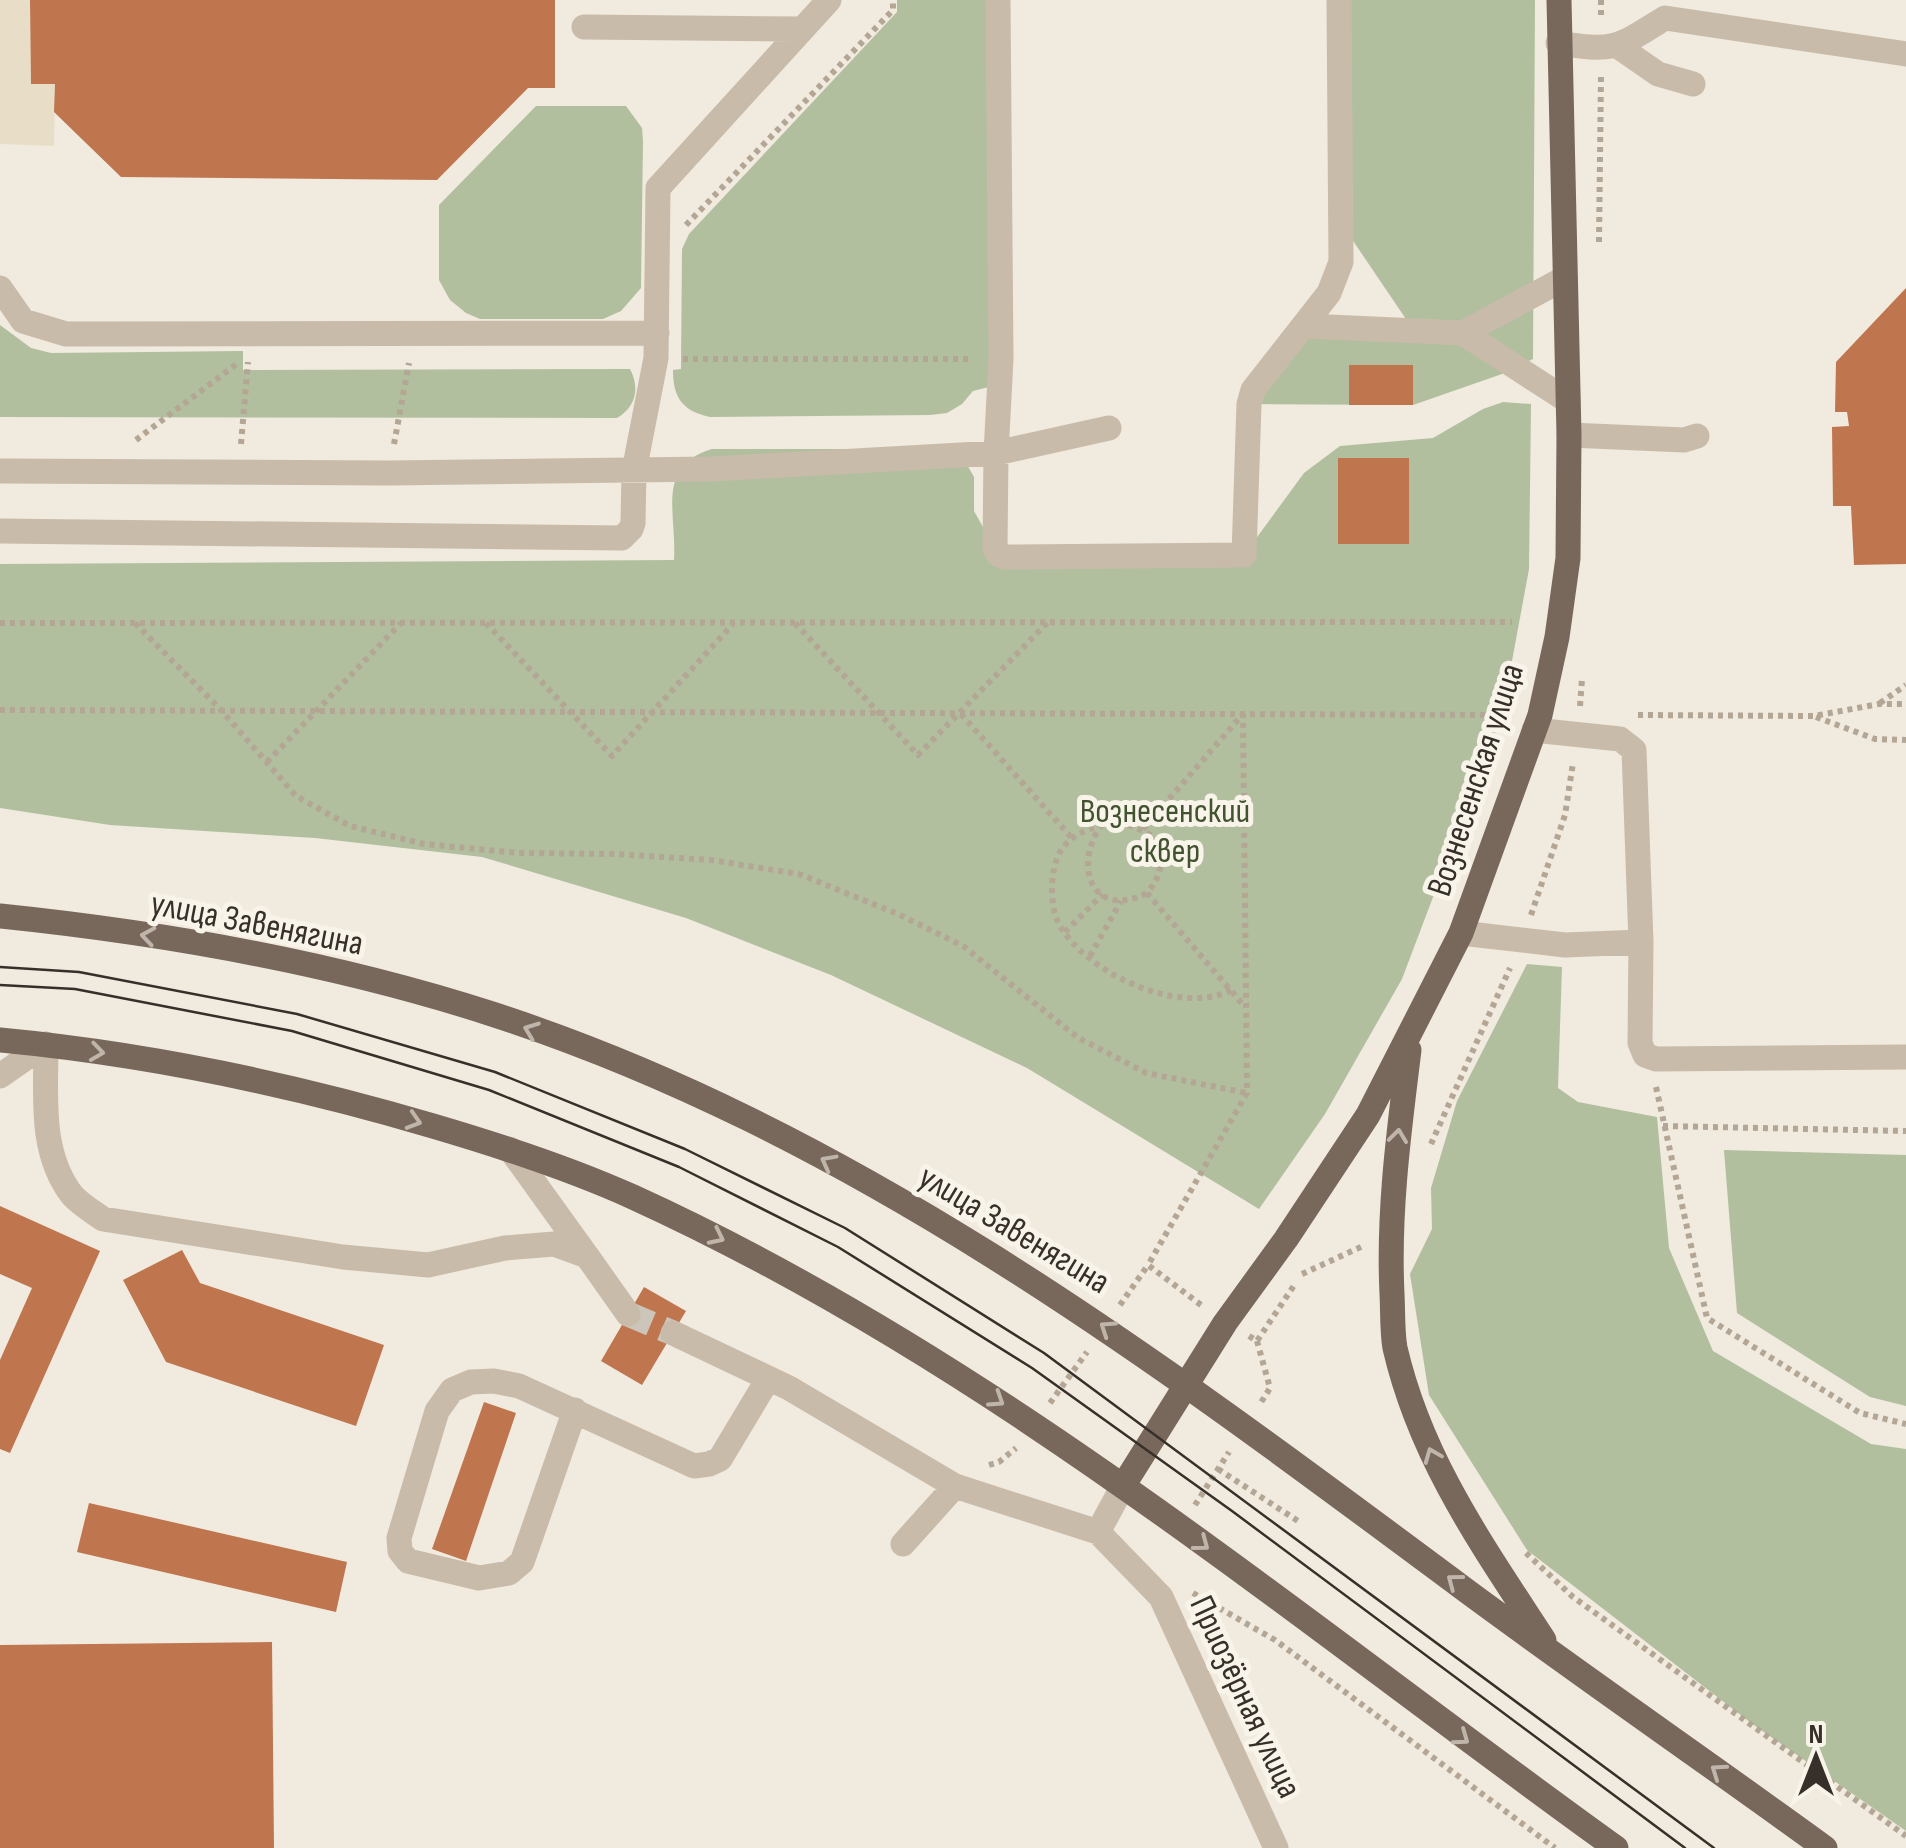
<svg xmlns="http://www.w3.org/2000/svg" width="1906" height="1848" font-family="'Sofia Sans Condensed',sans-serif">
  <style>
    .green { fill: #b1bf9f }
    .plaza { fill: #e8ddc6 }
    .building { fill: #bf754e }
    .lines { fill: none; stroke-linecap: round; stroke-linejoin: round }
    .minor-tunnel { stroke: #ccc5ba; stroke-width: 25; stroke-dasharray: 25 12; stroke-linecap: butt }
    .path { stroke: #b4a695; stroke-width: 6; stroke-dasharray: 5 5; stroke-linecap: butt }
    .minor { stroke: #c9bbaa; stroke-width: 25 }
    .major { stroke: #78685b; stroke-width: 25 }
    .tram { stroke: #372f29; stroke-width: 2.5 }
    .oneway { stroke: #bfb5aa }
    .labels { text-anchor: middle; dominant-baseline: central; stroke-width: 10; stroke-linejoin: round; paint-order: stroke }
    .street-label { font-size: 35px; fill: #372f29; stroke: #f9f4ea }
    .park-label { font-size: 35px; fill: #42542f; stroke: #f9f4ea }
  </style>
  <rect width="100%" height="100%" fill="#f1eade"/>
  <!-- green -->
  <path class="green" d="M897,0H998L1001,384L973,391L962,404L947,413L930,415L710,417C682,411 673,397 673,370L681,369L682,249L689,234L897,12Z
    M1338,0H1535L1533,359L1502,374L1413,405L1249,404L1306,326L1410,325L1343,226Z
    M536,106H626L642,128L643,141L641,288L621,311L603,319H480L466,313L450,300L439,280V205Z
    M0,325L31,348L51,353L243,351V370L630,369C640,388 636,407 617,418L0,417Z
    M1503,402L1531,404L1529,569L1502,715L1402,979L1325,1114L1259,1209L1027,1068L831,975L686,918L482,857L315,838L110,825L0,808V564L674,560C677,513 655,466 712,449H938L962,456L974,477V511L998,554L1244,555L1304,473L1340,446L1433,438L1483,409Z
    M1527,964L1562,967L1558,1088L1578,1102L1657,1117L1669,1248L1713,1351L1871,1444L1906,1449V1831L1751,1723L1527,1550L1429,1395L1410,1274L1432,1229L1431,1188L1457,1101Z
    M1724,1150L1906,1155V1406L1870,1397L1737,1313Z"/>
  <!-- plaza -->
  <path class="plaza" d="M0,0H30L31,84H55L54,146L0,144Z"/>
  <!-- building -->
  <path class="building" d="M30,0H555V88H528L437,180L121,177L54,112L55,84H31Z
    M1906,288V564L1854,565L1851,506H1833L1832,427L1849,426L1847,412H1835L1836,362Z
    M1349,365H1413V405H1349Z
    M1338,458H1409V544H1338Z
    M0,1206L100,1251L10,1453L0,1449V1360L32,1288L0,1274Z
    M182,1250L200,1283L384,1345L356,1426L166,1362L123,1280Z
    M644,1287L686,1311L642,1385L601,1361Z
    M484,1402L516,1413L466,1561L432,1549Z
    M89,1503L347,1562L336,1612L77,1552Z
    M272,1642L274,1848H0V1645Z"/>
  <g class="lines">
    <!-- minor-tunnel -->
    <path class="minor-tunnel" d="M628,1314L673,1333"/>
    <!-- path -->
    <path class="path" d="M1601,0V17
      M686,225L893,10V0
      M1599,242L1601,74
      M683,359H971
      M136,440L238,363
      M241,444L248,362
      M394,444L409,363
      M0,623L1512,622
      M135,623L221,710L296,796L350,826L424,844L519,853L614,854L711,860L799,874L898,914L963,946L1077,1037L1146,1073L1247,1093
      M486,623L612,756L733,624
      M795,623L918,755L1048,622
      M1880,703L1906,685
      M1580,706L1582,679
      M0,710L1511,715
      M961,714L1071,837
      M1638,715L1814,716L1879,704H1906
      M1816,717L1875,739L1906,740
      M267,762L401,623
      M1102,824C1071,868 1094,920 1147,893
      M1143,829L1242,715
      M1531,915L1565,815L1573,763
      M1065,932L1103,894
      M1090,956L1121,901
      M1231,990C1179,1017 1083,972 1058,922C1052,910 1051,889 1053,876C1056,853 1064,840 1087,830C1115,819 1134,823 1158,840C1163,862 1162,875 1147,893L1245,1007
      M1656,1087L1707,1318L1860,1413L1906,1424
      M1663,1126L1906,1131
      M1431,1144L1510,968
      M1302,1274L1363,1246
      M1120,1305L1148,1265
      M1201,1305L1148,1265L1247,1093L1243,714
      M1249,1336L1257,1341L1295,1284
      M1257,1341L1270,1388L1260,1404
      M1050,1403L1087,1352
      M989,1465L999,1462L1016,1448
      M1218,1469L1301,1523
      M1195,1505L1229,1452
      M1526,1553L1573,1597L1906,1836
      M1193,1593L1275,1640L1555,1848"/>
    <!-- minor -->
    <path class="minor" d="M998,0L1001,359L996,453L995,548L998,554L1005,557L1244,555L1249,404L1253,390L1329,293L1341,262L1339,0
      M584,27L802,29
      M1558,43C1615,52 1617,48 1665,18L1906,54
      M1619,47L1658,74L1693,84
      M0,288L23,321L66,334L657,333
      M1306,326L1463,333L1565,278
      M1463,333L1568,401
      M1569,435L1684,440L1697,436
      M0,471L389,473L712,469L996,453L1109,428
      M0,531L622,538L631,529L633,523L634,471L656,358L658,188L829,0
      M1534,730L1620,739L1634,750L1641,942L1640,1043L1645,1055L1656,1059L1906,1057
      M1461,933L1565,945L1641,942
      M46,1044C46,1095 39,1152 72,1195C80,1204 93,1212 103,1219L343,1257L428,1265L505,1248L554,1244L587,1256L628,1314
      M0,1076L46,1044
      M510,1149L587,1256
      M673,1333L789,1388L955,1486
      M575,1410L522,1562L509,1573L479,1578L408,1561L400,1551L399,1538L437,1411L452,1390L471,1382L494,1381L519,1386L694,1466L709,1464L720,1459L768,1379
      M1123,1486L1098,1532L1161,1597L1276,1848
      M903,1544L955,1486L1098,1532"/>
    <!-- major -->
    <path class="major" d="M0,916C165,933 334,963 492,1014C853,1131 1159,1362 1460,1586C1580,1675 1704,1760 1825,1848
      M0,1040C148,1054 291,1084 433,1126C501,1146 569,1168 633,1197C993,1361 1297,1619 1616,1848
      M1409,1050C1399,1131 1388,1212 1392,1294C1393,1312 1392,1331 1395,1348C1421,1460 1483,1546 1544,1640
      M1123,1486L1225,1323L1286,1239L1368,1115L1461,933L1540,715L1557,637L1568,558L1569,435L1559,0"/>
    <!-- tram -->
    <path class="tram" d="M0,967L79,972L297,1014L495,1072L685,1149L845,1228L1044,1353L1714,1848
      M0,985L75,989L292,1031L489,1090L679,1167L838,1247L1032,1368L1232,1511L1685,1848"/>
  </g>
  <!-- one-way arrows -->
  <defs><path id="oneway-chevron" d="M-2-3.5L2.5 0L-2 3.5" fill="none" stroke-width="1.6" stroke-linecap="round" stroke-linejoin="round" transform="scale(2.5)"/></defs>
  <g class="oneway">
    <use href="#oneway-chevron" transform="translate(148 936) rotate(-171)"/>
    <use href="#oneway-chevron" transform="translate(531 1030) rotate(-159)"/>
    <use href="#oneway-chevron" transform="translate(97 1052) rotate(8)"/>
    <use href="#oneway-chevron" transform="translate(414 1121) rotate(17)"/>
    <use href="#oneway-chevron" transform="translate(1398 1136) rotate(-83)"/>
    <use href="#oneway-chevron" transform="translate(828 1162) rotate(-152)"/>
    <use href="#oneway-chevron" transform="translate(717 1237) rotate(26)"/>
    <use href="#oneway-chevron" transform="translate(1107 1328) rotate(-146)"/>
    <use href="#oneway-chevron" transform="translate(997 1400) rotate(33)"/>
    <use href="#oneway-chevron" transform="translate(1432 1455) rotate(-112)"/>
    <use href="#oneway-chevron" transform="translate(1202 1544) rotate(37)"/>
    <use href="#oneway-chevron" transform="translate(1454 1581) rotate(-143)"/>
    <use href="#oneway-chevron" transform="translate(1462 1738) rotate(36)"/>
    <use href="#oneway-chevron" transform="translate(1718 1771) rotate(-145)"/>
  </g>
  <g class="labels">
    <!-- street labels -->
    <g class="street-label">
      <text transform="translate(1476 780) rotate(-72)">Вознесенская улица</text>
      <text transform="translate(257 924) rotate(11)">улица Завенягина</text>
      <text transform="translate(1014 1230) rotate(31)">улица Завенягина</text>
      <text transform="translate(1245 1697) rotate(65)">Приозёрная улица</text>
    </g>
    <!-- park labels -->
    <g class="park-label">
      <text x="1165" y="811">Вознесенский<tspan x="1165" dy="40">cквер</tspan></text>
    </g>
  </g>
  <!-- north arrow -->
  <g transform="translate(1816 1758)" stroke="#f9f4ea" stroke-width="8" paint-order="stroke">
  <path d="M0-8L18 38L0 25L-18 38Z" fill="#372f29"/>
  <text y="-15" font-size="28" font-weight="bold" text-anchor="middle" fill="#372f29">N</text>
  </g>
</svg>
